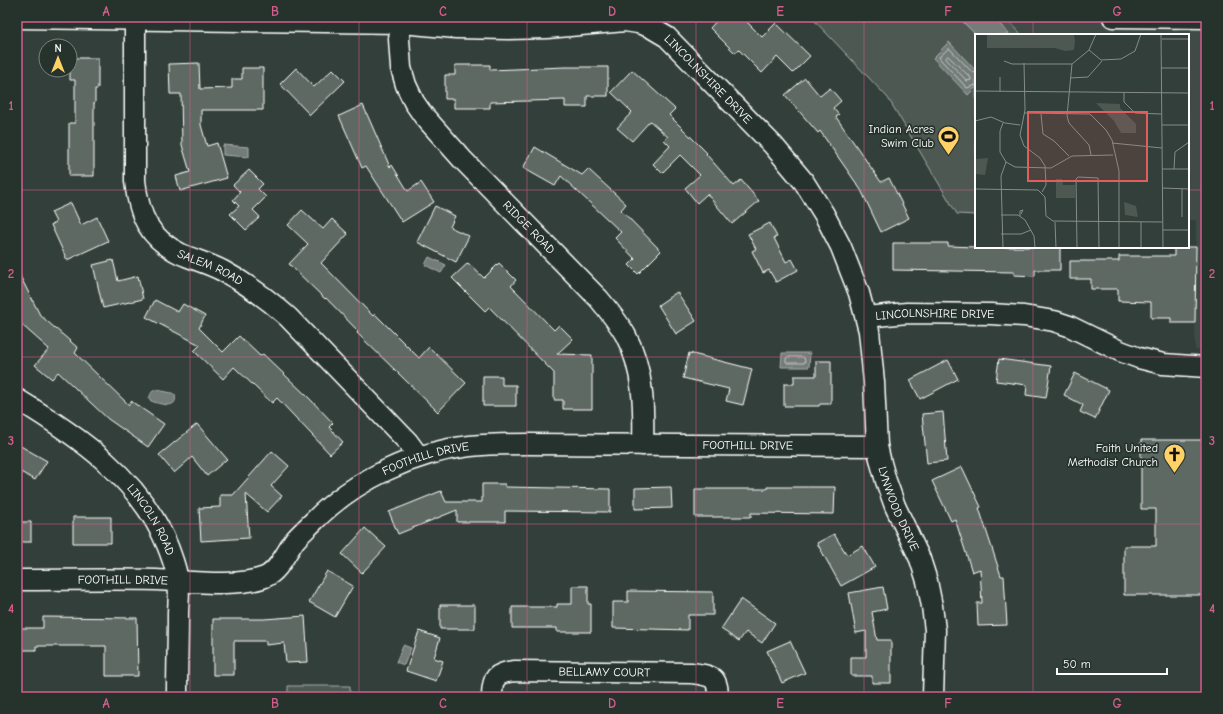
<svg xmlns="http://www.w3.org/2000/svg" width="1223" height="714" font-family="'Comic Neue',sans-serif">
  <style>
    .built { fill: #404c47 }
    .green { fill: #4d5853; stroke: #a6aca9 }
    .water { fill: #737b78; stroke: #abb0ae }
    .lines { fill: none; stroke-linecap: round; stroke-linejoin: round }
    .shore { stroke: #c7cac9; stroke-width: 1 }
    .building { fill: #5f6964; stroke: #fff }
    .minor-casing { stroke: #fff; stroke-width: 23 }
    .minor { stroke: #26332d; stroke-width: 20 }
    .grid { fill: none; stroke: #d45d8c; stroke-width: 1; stroke-opacity: 0.55 }
    .labels { text-anchor: middle; dominant-baseline: central; stroke-width: 3.5; stroke-linejoin: round; paint-order: stroke }
    .street-label { font-size: 12px; fill: #fff; stroke: #26332d }
    .poi-label { font-size: 12px; fill: #fff; stroke: #26332d; text-anchor: end }
    .inset-road { fill: none; stroke: #858c89; stroke-width: 1 }
    .view { fill: #e05e5e; fill-opacity: 0.15; stroke: #e05e5e; stroke-width: 2 }
    .inset-edge { fill: none; stroke: #fff; stroke-width: 2 }
    .neatline { fill: none; stroke: #d45d8c; stroke-width: 1.5 }
    .grid-label { font-size: 13px; text-anchor: middle; font-weight: bold; fill: #d45d8c }
  </style>
  <rect width="100%" height="100%" fill="#333f3a"/>
  <filter id="ink" filterUnits="userSpaceOnUse"><feTurbulence type="fractalNoise" baseFrequency=".025" numOctaves="2"/><feDisplacementMap in="SourceGraphic" scale="8" xChannelSelector="R" yChannelSelector="G"/><feConvolveMatrix kernelMatrix="1 2 1 2 8 2 1 2 1" color-interpolation-filters="sRGB"/></filter>
  <g filter="url(#ink)">
    <!-- built -->
    <path class="built" d="M811,17H1206V351L1195,350L1196,220H1188V35H976V215L957,214L888,98Z
      M939,694L1206,695V697H939Z"/>
    <!-- green -->
    <path class="green" d="M811,17H1005L1022,35H976V215L957,214L888,98Z
      M288,686H350V697H288Z"/>
    <!-- water -->
    <path class="water" d="M966,17H993L1010,35H976L962,21Z
      M949,42L976,71V87L968,95L933,58Z
      M223,145L249,147V157L223,155Z
      M429,257L446,265L441,273L425,265Z
      M782,353H810L809,367H781Z
      M157,390L172,393L175,395C179,411 157,403 151,401L149,398C152,393 150,391 157,390Z
      M403,645L411,648L404,665L396,662Z"/>
    <g class="lines">
      <!-- shore -->
      <path class="shore" d="M948,56L971,78V80L967,81L947,60L946,58Z
        M976,73L972,72L950,49H948L939,57L940,59L967,88L976,85
        M787,357H804L805,362L804,363H787L786,361Z"/>
    </g>
    <!-- building -->
    <path class="building" d="M720,17H742L762,37L776,23L810,56L793,73L777,57L762,73L739,50L735,53L710,28Z
      M70,58H98V89H95V103H94V176H69V123H75V80H70Z
      M199,63L200,89L232,88V79H242V68H263V110H201V125L207,146L217,143L227,178L180,191L176,176L190,172L182,145L181,94H170L169,64Z
      M455,65H490V70L565,67H608V96H587V107H565V100L490,102V108H454V99H445V75H455Z
      M296,68L314,87L333,69L345,81L310,115L280,84Z
      M632,70L675,109L669,115L707,153L706,154L734,186L741,180L759,201L732,224L707,194L697,203L685,188L700,175L680,155L662,173L653,164L670,146L664,140L668,137L650,121L632,141L617,128L632,112L611,92Z
      M805,78L820,96L830,88L841,101L833,108L839,115L836,117L881,182L889,178L909,218L881,232L861,190L820,131L818,133L785,95Z
      M363,105L390,167L392,165L408,191L421,182L434,202L402,222L366,166L362,168L339,116Z
      M535,147L582,175L588,169L626,204L621,210L661,251L638,274L629,265L635,259L615,238L621,232L561,176L555,186L523,168Z
      M249,170L263,184L258,189L266,197L253,210L260,217L246,230L230,214L239,206L233,200L240,192L233,185Z
      M71,203L81,225L97,217L108,241L67,260L51,225L56,222L51,212Z
      M435,206L455,216L450,227L469,236L456,262L417,242Z
      M302,210L323,229L332,219L348,234L321,263L373,316L375,314L419,358L429,347L466,383L438,412L357,333L358,331L326,298L325,299L289,264L308,244L288,225Z
      M770,223L777,237L774,238L786,262L792,259L798,270L776,282L769,270L763,273L752,251L756,249L748,234Z
      M893,243H948V246L976,247H1060V270H1035V276L1014,275V272L893,270Z
      M1174,247H1196L1195,323H1171V318H1151V302L1118,301V289H1091V279H1070V261H1119V256H1174Z
      M113,260L118,281L138,276L143,299L103,308L93,265Z
      M468,263L484,278L499,263L516,280L511,286L554,330L559,325L573,339L557,354L592,355V409H563V400H554V373L489,307L485,311L452,278Z
      M17,270L40,315L78,348L75,353L129,405L131,401L164,424L148,447L108,419L58,372L52,379L35,365L49,349L22,325L17,316Z
      M677,292L696,321L676,334L658,305Z
      M155,300L178,312L183,304L205,316L199,328L223,352L239,336L260,356L263,354L309,398L333,423L329,427L343,442L330,454L277,398L272,403L234,367L223,379L194,351L200,345L146,317Z
      M689,353L752,369L743,405L726,401L729,389L683,378Z
      M999,359L1051,366L1046,398L1026,395L1027,385L996,381Z
      M948,360L958,379L920,399L910,380Z
      M816,361H831V404H820L819,406H784V384H794V376H816Z
      M1075,373L1109,390L1095,419L1080,412L1083,405L1064,395Z
      M483,376H502V385H516V406H483Z
      M943,412L947,461L927,463L922,414Z
      M197,424L227,459L207,476L192,457L174,473L159,455Z
      M1141,440H1206V595H1124V546H1156V509H1141Z
      M17,444L47,461L35,480L17,470Z
      M272,451L289,466L271,486L282,496L267,512L246,494L249,538L201,541L199,508L220,507V495H233Z
      M962,467L981,507L979,508L1001,576H1004L1007,625L978,626L977,603H982L980,569L972,572L955,519L951,521L932,481Z
      M482,484H505V487L610,489V512L505,511V522H457V510L398,534L389,512L441,491L446,502H482Z
      M671,487L672,508L635,509V488Z
      M767,487H835L834,514L751,513V517H695V489H767Z
      M73,517H111V543H73Z
      M17,522H31V542H17Z
      M365,528L386,547L362,573L342,554Z
      M834,534L847,555L863,546L875,567L841,586L817,543Z
      M327,571L353,586L335,617L309,602Z
      M572,586H588V604H591V632H557V628H512V607H557V604H572Z
      M883,587L887,609L872,612L877,640H891V683H872V676H851V657H866V631L856,633L849,593Z
      M628,591L713,592V615H688V630L613,628V602H628Z
      M741,599L775,623L762,643L746,632L739,641L721,629Z
      M440,605H475V629H440Z
      M305,616L308,662L286,663L284,643L266,645V641H234V675H213V619H264Z
      M43,617L137,618L138,676H106V646H36V650H17V628H43Z
      M419,631L440,638L434,658L443,661L436,681L406,671Z
      M790,641L805,673L782,683L767,651Z"/>
    <g class="lines">
      <defs>
        <g id="minor">
          <path id="s1" d="M402,17L399,39L401,68L406,85L414,102L423,115L462,159L599,299C609,311 619,323 626,336C644,370 644,408 643,445"/>
          <path d="M1113,17L1206,18"/>
          <path id="s2" d="M17,18L402,23L456,28L509,29L547,28L625,21L638,23L650,27L667,37L773,145L804,182L824,214L841,247L859,293L869,331L874,382L877,446L881,463L886,481L895,506L920,559L927,581L932,606L935,630L933,697"/>
          <path id="s3" d="M135,19V181C139,215 148,238 181,254C195,260 210,264 223,271C247,284 268,299 288,317L408,442L419,457"/>
          <path id="s4" d="M866,317L907,313L991,314L1024,316L1054,321L1069,326L1120,351L1139,358L1163,364L1206,367"/>
          <path id="s5" d="M17,399C78,436 140,478 168,547C172,558 177,570 178,582C180,593 178,604 178,615C178,642 177,670 177,697"/>
          <path id="s6" d="M17,580C63,580 110,579 156,580C187,581 237,588 265,577C279,571 286,552 295,540C301,533 308,527 314,521C354,480 414,452 470,446C489,444 508,444 528,444L877,446"/>
          <path id="s7" d="M492,697C492,677 496,673 515,671L692,673C712,676 718,676 718,697"/>
        </g>
      </defs>
      <!-- minor casing -->
      <use href="#minor" class="minor-casing"/>
      <!-- minor -->
      <use href="#minor" class="minor"/>
    </g>
  </g>
  <!-- grid -->
  <path class="grid" d="M190,17V697M359,17V697M527,17V697M696,17V697M864,17V697M1033,17V35M17,190H976M1188,190H1206M1033,247V697M17,357H1206M17,524H1206"/>
  <!-- icons -->
  <defs>
    <symbol id="stadium-pin" viewBox="-11 -11 22 30"><path d="M0 17L-7.5 6A9.5 9.5 0 1 1 7.5 6Z" fill="#ffd166" stroke="#26332d"/><path d="M0-5a6.5 5 0 1 0 0 10a6.5 5 0 1 0 0-10ZM-3.5-1.8h7v3.6h-7Z" fill="#111"/></symbol>
    <symbol id="church-pin" viewBox="-11 -11 22 30"><path d="M0 17L-7.5 6A9.5 9.5 0 1 1 7.5 6Z" fill="#ffd166" stroke="#26332d"/><path d="M-1.2-6h2.4v3.5h3.3v2.4h-3.3V6h-2.4V-.1h-3.3v-2.4h3.3Z" fill="#111"/></symbol>
  </defs>
  <g fill-rule="evenodd">
    <use href="#stadium-pin" x="936" y="124" width="25" height="34"/>
    <use href="#church-pin" x="1162" y="442" width="25" height="34"/>
  </g>
  <g class="labels">
    <!-- street labels -->
    <g class="street-label">
      <text stroke="none"><textPath href="#s2" startOffset="713">LINCOLNSHIRE DRIVE</textPath></text>
      <text stroke="none"><textPath href="#s1" startOffset="258">RIDGE ROAD</textPath></text>
      <text stroke="none"><textPath href="#s3" startOffset="285">SALEM ROAD</textPath></text>
      <text stroke="none"><textPath href="#s4" startOffset="69">LINCOLNSHIRE DRIVE</textPath></text>
      <text stroke="none"><textPath href="#s6" startOffset="778">FOOTHILL DRIVE</textPath></text>
      <text stroke="none"><textPath href="#s6" startOffset="454">FOOTHILL DRIVE</textPath></text>
      <text stroke="none"><textPath href="#s2" startOffset="1199">LYNWOOD DRIVE</textPath></text>
      <text stroke="none"><textPath href="#s5" startOffset="183">LINCOLN ROAD</textPath></text>
      <text stroke="none"><textPath href="#s6" startOffset="106">FOOTHILL DRIVE</textPath></text>
      <text stroke="none"><textPath href="#s7" startOffset="130">BELLAMY COURT</textPath></text>
    </g>
    <!-- poi labels -->
    <g class="poi-label">
      <text x="934" y="129">Indian Acres<tspan x="934" dy="14">Swim Club</tspan></text>
      <text x="1158" y="448">Faith United<tspan x="1158" dy="14">Methodist Church</tspan></text>
    </g>
  </g>
  <!-- overview -->
  <g transform="translate(975 34)">
    <rect width="214" height="214" fill="#333f3a"/>
    <path d="M12,0H99L100,8L99,16L90,17L80,14H12ZM121,69L145,70V74L161,90V99H146L139,87ZM13,124L10,141L0,140V125ZM81,145H87L88,151H100V164H81ZM149,168L161,172L163,183L150,181Z" fill="#4d5853"/>
    <path class="inset-road" d="M186,0L188,214M187,5H214M114,16L126,26L146,25L160,17L166,0M29,27L37,30H97M49,29L50,76L45,101L49,112L65,124L70,132L71,151L67,158M186,34H214M95,44L113,43L127,27M0,57L214,59M25,58V43M149,59V68L160,79L186,80M49,79L115,80L131,96L137,106L144,137V214M66,80L68,100L79,107L94,122M0,87L16,83L30,89L45,91M28,89L25,97V118L31,128L40,133L76,134L97,122L138,121M187,91H214M137,109L187,114M116,121L114,111L94,89L92,82L97,30L114,16L121,0M187,135H214M199,135L200,118L214,108M187,154L214,155M0,155L63,156L70,163L71,182L78,187L187,188M207,155V183M26,181H43L50,186L59,202L60,214M45,182V177L48,176L46,180M80,188L81,214M166,188V214M188,196H214M26,200H46L56,196M28,214L26,142L31,128M102,214L101,145L103,143L123,144L124,214"/>
    <path class="view" d="M53,78H172V147H53Z"/>
    <rect width="214" height="214" class="inset-edge"/>
  </g>
  <!-- margin -->
  <rect width="1223" height="714" fill="none" stroke="#26332d" stroke-width="44"/>
  <!-- north arrow -->
  <g transform="translate(58 58)"><circle r="19" fill="#26332d" stroke="#7d8581"/>
  <path d="M0-3L7 15L0 10L-7 15Z" fill="#ffd166"/>
  <text y="-6" font-size="11" font-weight="bold" text-anchor="middle" fill="#ffffff">N</text>
  </g>
  <!-- scale -->
  <path d="M1057 668v6h110v-6" fill="none" stroke="#ffffff" stroke-width="2"/>
  <text x="1063" y="668" font-size="12" fill="#ffffff" stroke="#26332d" stroke-width="3" paint-order="stroke">50 m</text>
  <rect x="22" y="22" width="1179" height="670" class="neatline"/>
  <g class="grid-label">
    <text x="106" y="16">A</text>
    <text x="275" y="16">B</text>
    <text x="443" y="16">C</text>
    <text x="612" y="16">D</text>
    <text x="780" y="16">E</text>
    <text x="948" y="16">F</text>
    <text x="1117" y="16">G</text>
    <text x="11" y="110">1</text>
    <text x="1212" y="110">1</text>
    <text x="11" y="278">2</text>
    <text x="1212" y="278">2</text>
    <text x="11" y="445">3</text>
    <text x="1212" y="445">3</text>
    <text x="11" y="613">4</text>
    <text x="1212" y="613">4</text>
    <text x="106" y="708">A</text>
    <text x="275" y="708">B</text>
    <text x="443" y="708">C</text>
    <text x="612" y="708">D</text>
    <text x="780" y="708">E</text>
    <text x="948" y="708">F</text>
    <text x="1117" y="708">G</text>
  </g>
</svg>
